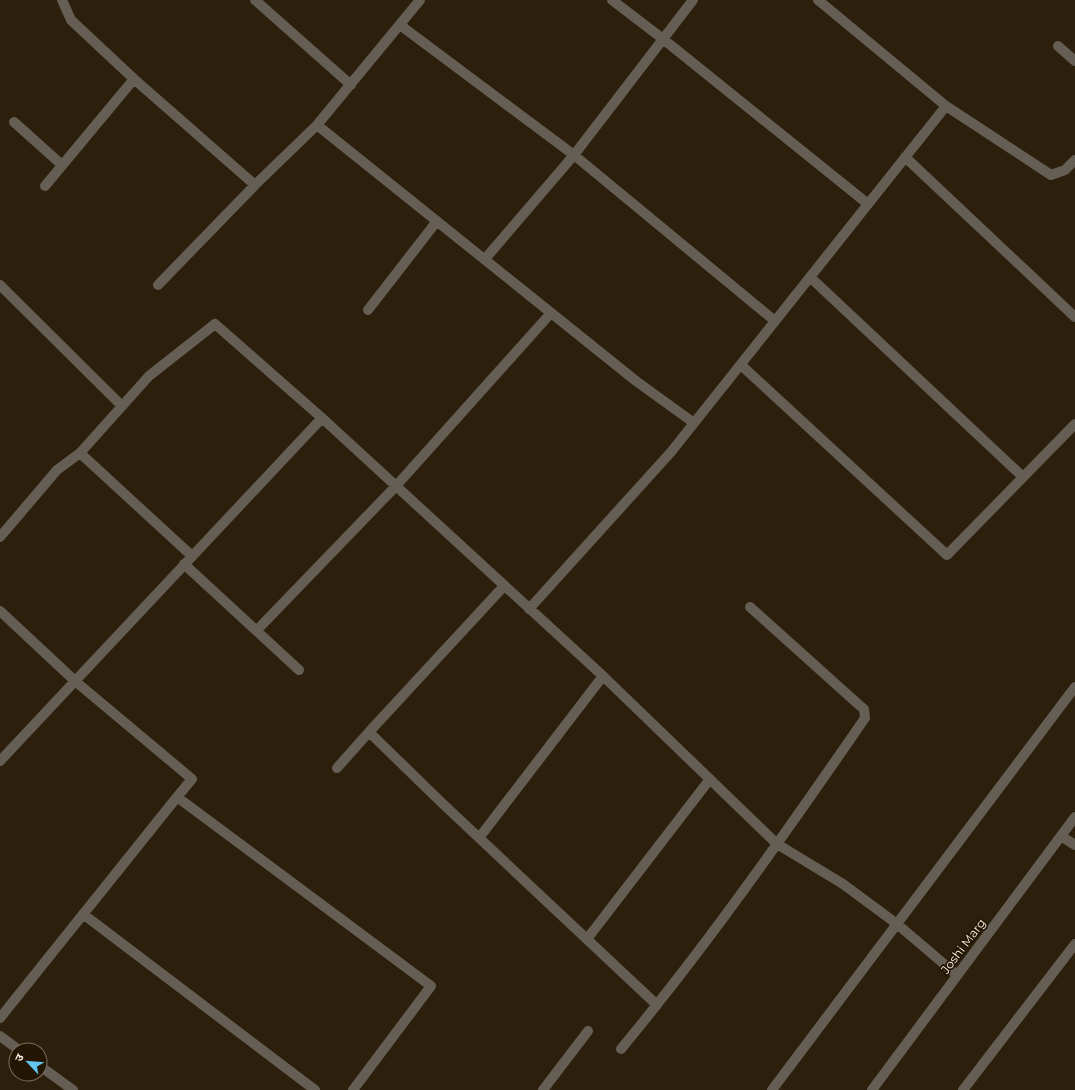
<svg xmlns="http://www.w3.org/2000/svg" width="1075" height="1090" font-family="Montserrat,'Noto Sans Devanagari',sans-serif">
  <style>
    .lines { fill: none; stroke-linecap: round; stroke-linejoin: round }
    .service { stroke: #655e55; stroke-width: 10 }
    .minor { stroke: #655e55; stroke-width: 10 }
    .tertiary { stroke: #655e55; stroke-width: 10 }
    .labels { text-anchor: middle; dominant-baseline: central; stroke-width: 3.5; stroke-linejoin: round; paint-order: stroke }
    .street-label { font-size: 12px; fill: #faf1e5; stroke: #231704 }
  </style>
  <rect width="100%" height="100%" fill="#2c200c"/>
  <g class="lines">
    <!-- service -->
    <path class="service" d="M1061,836L1075,845"/>
    <!-- minor -->
    <path class="minor" d="M62,0L71,20L134,79
      M255,0L351,85
      M612,0L663,39L868,204
      M400,25L574,155L775,321
      M1058,46L1075,61
      M946,106L1051,175L1065,170L1075,160
      M14,122L62,165
      M317,125L420,0
      M905,157L1075,317
      M45,186L134,79L255,185L317,125L636,381L694,423
      M485,259L574,155L693,0
      M810,277L1023,477
      M0,285L122,406
      M158,285L255,185
      M368,310L437,221
      M741,365L947,555L1075,424
      M80,453L192,556
      M0,537L57,470L80,453L149,376L215,324L322,418L603,676L777,844L843,884L897,924L957,975
      M184,564L299,670
      M504,586L369,732L443,804L657,1005
      M529,609L671,452L946,106L818,0
      M0,611L75,681L192,779L177,797
      M257,630L396,486L551,313
      M0,761L322,418
      M337,768L369,732
      M479,838L603,676
      M83,914L315,1090
      M587,939L710,779
      M0,1018L177,797L431,986L353,1090
      M0,1036L19,1050
      M621,1049C708,944 787,831 865,718L864,709L858,704L750,607
      M40,1066L73,1090
      M543,1090L588,1031
      M772,1090L1075,687
      M963,1090L1075,944"/>
    <!-- tertiary -->
    <path class="tertiary" d="M872,1090L1075,817"/>
  </g>
  <g class="labels">
    <!-- street labels -->
    <g class="street-label">
      <text transform="translate(963 946) rotate(-53)">Joshi Marg</text>
    </g>
  </g>
  <!-- north arrow -->
  <g transform="translate(28 1062) rotate(296)"><circle r="19" fill="#231704" stroke="#796e5e"/>
  <path d="M0-3L7 15L0 10L-7 15Z" fill="#64c5ee"/>
  <text y="-6" font-size="11" font-weight="bold" text-anchor="middle" fill="#faf1e5">उ</text>
  </g>
</svg>
